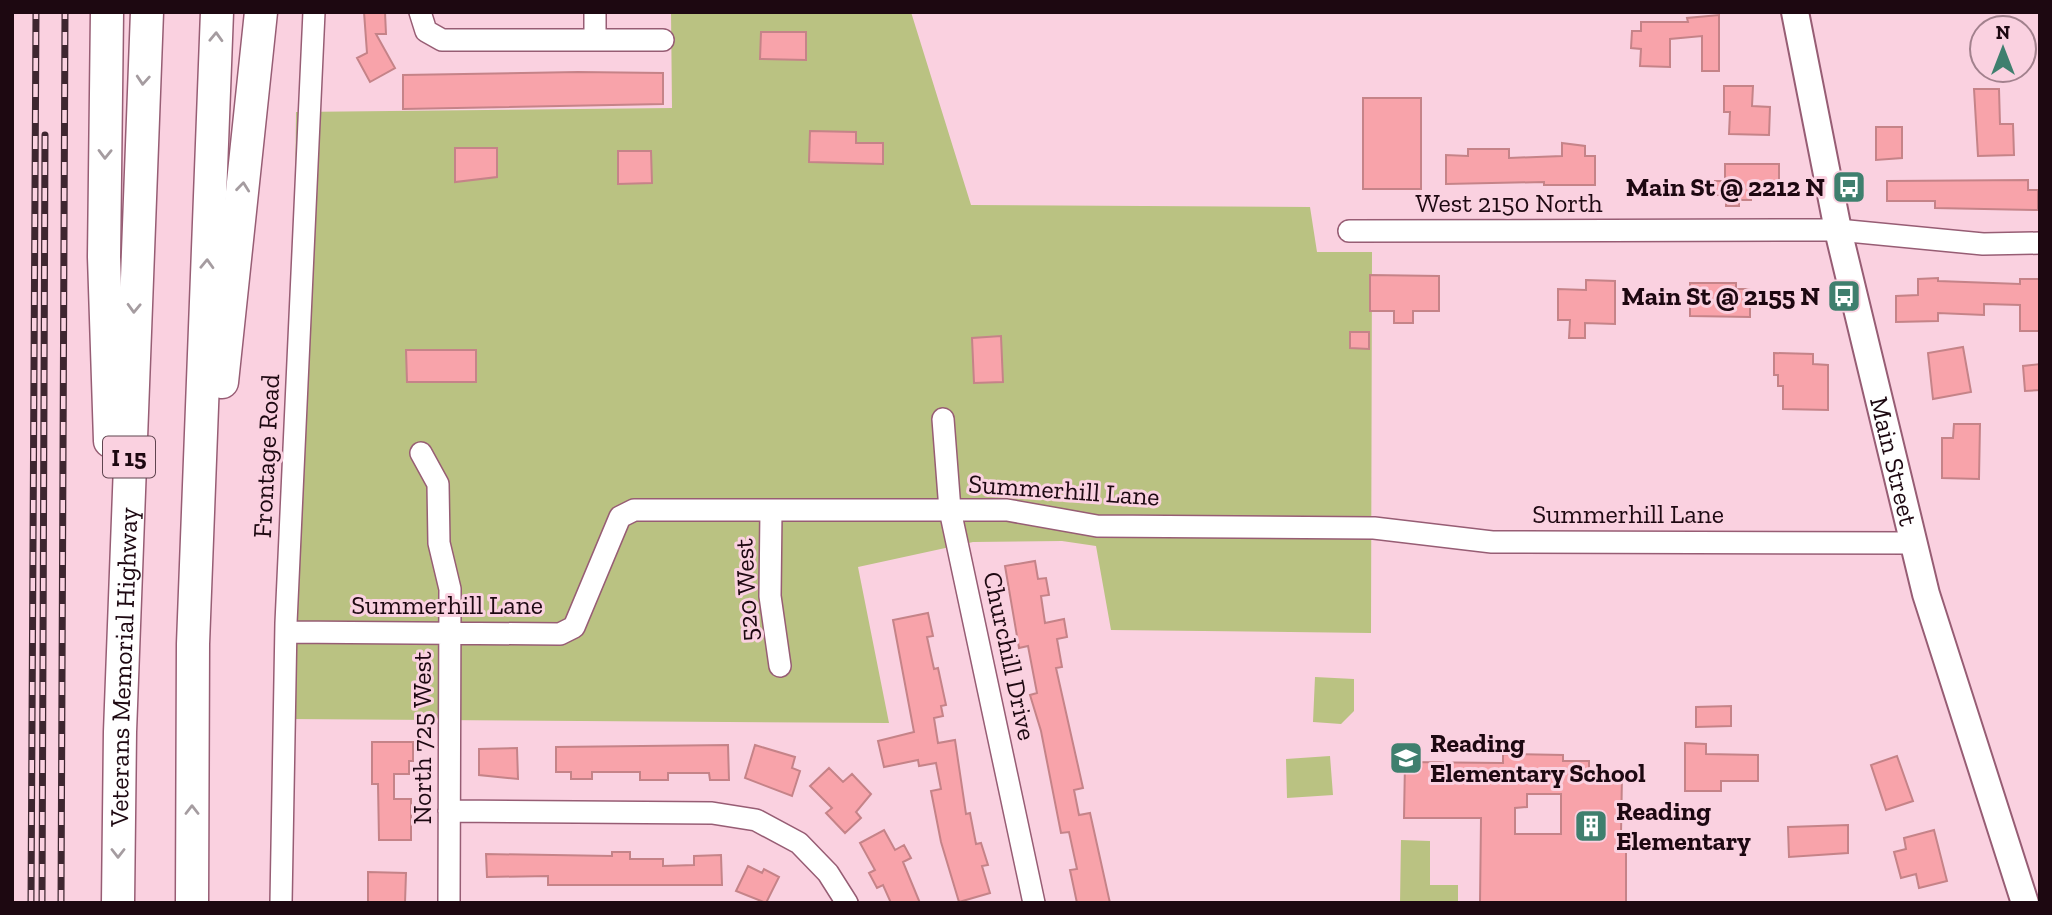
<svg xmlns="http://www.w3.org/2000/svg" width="2052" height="915" font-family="'Zilla Slab',serif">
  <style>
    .green { fill: #bac282 }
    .building { fill: #f8a3aa; stroke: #c58388; stroke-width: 2; fill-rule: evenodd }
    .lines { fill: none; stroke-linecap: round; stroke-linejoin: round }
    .minor-casing { stroke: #975d74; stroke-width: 24 }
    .major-casing { stroke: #975d74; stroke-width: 30 }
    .highway-casing { stroke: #975d74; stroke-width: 35 }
    .minor { stroke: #fff; stroke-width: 21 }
    .major { stroke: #fff; stroke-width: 26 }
    .highway { stroke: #fff; stroke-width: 32 }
    .rail-casing { stroke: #3e2630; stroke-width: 7 }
    .rail { stroke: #fad1e0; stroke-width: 4.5; stroke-dasharray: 13; stroke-linecap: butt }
    .oneway { stroke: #a59ca0 }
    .labels { text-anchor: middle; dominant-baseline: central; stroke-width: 6; stroke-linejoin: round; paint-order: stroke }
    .shield { fill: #fad1e0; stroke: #5f444f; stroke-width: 2 }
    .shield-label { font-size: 24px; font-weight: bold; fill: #1d0811 }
    .poi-label { font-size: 26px; font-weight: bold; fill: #1d0811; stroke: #fad1e0; text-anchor: end }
    .street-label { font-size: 26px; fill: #1d0811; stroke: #fad1e0 }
  </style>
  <rect width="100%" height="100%" fill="#fad1e0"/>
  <!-- green -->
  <path class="green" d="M671,12H911L971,205L1310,207L1317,252H1372L1371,633L1111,630L1096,546L1062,541L973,542L858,567L889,723L289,719L296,112L672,108Z
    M1315,677L1354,679V711L1341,724L1313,722Z
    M1330,756L1333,795L1287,798L1286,759Z
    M1401,840L1430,841V885H1458V903H1400Z"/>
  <!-- building -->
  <path class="building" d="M364,12H385L386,34H376L395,68L370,82L357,58L367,53Z
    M1719,15V71H1702V36L1670,39V67L1640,66L1641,49L1631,48L1632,31H1641V22H1688L1687,18Z
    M761,32H806V60L760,59Z
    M578,72L663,73V104L403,109V75Z
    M1724,86H1753L1752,106L1770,107L1769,135L1729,134L1730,112H1724Z
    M1974,89H1999L2000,124H2013L2014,155L1978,156Z
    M1363,98H1421V189H1363Z
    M1876,127H1902V158L1876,160Z
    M810,131L856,132V143H883V164L809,162Z
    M1562,143L1585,146V156H1595V185H1544V182L1446,184V155L1468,156V149H1509V158L1562,156Z
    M455,148H497V177L455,182Z
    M618,151H651L652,183L618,184Z
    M1725,164H1779V188H1751V200H1739V206H1726V195H1715V181H1725Z
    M2028,180V190H2038V210L1935,208V201H1887V181Z
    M1370,275L1439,276V311H1413V323H1394V311H1370Z
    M1938,278V281L2020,284V279H2040V331H2020V305L1984,304V315L1938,313V321L1896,322V296L1918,295V279Z
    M1586,280L1615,281V324L1585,323V338H1569L1570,320H1558V289L1586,290Z
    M1690,283H1736V289H1750V317L1690,316Z
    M1350,332H1369V349L1350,348Z
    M1001,336L1003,382L974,383L972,338Z
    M1963,347L1971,392L1933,399L1928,353Z
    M406,350H476V382H407Z
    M1774,353L1813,354V364L1828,365V410L1783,409V386H1778V375H1774Z
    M2040,364V390L2025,391L2023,366Z
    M1954,424H1980L1979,479L1942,478V438H1953Z
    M1035,561L1038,579L1046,578L1049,595L1041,596L1045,623L1064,619L1067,637L1057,639L1062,667L1056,668L1083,788L1074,790L1079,815L1090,813L1110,903H1077L1070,870L1077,869L1069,832L1061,833L1041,731L1030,695L1037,693L1028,646L1019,648L1005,566Z
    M928,613L933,636L927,637L934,669L938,668L946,705L941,706L943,716L934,718L938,743L955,740L966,814L970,813L976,844L981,843L988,865L982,866L990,893L959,902L941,842L931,791L941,789L936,763L919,766L918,760L884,767L878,741L914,732L893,620Z
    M1731,706V726L1696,727V707Z
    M372,742H413V761H409V774H394V799H411V840H379L378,784H372Z
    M1685,743L1706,744V754L1758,755V781H1721V791H1685Z
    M728,745L729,780H710L709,773H668V780H640V772H592V779H571V772H556V747Z
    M755,745L795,757L792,768L800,771L792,796L745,778Z
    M517,748L518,779L479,775V749Z
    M1503,754L1563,755V761H1589V774H1622L1621,835L1626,836V903H1480L1481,818H1404L1405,762L1503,763ZM1527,794H1561V834H1515V808L1527,807Z
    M1897,756L1913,801L1886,810L1871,765Z
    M829,768L843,782L852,774L871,794L856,812L861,818L845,833L826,813L832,808L810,786Z
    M1848,825V853L1789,857L1788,827Z
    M884,830L895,850L904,845L911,858L903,862L920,903H891L883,885L877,888L869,873L875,870L860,843Z
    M1934,830L1947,881L1919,888L1916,874L1901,878L1894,852L1906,849L1904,838Z
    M612,852H630V859H663V866L694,865V856L721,855L722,885H548V876L487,877L486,854L612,856Z
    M748,866L762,873L764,869L779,877L766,903L736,891Z
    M368,872L406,873L405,903L368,902Z"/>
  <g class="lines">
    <defs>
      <path id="minor" d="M420,12L426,31L442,40H663
        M595,12V40
        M1349,231L1838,230L1983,244L2040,243
        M943,419L950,510L1034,903
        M421,453L438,484L439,543L450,589L449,903
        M771,511L770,596L780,666
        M286,632L560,634L574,627L620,517L634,510H1007L1097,526L1374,528L1492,542L1914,543
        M449,811L712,813L756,820L799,843L828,873L847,903
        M281,903L286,623L314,12"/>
      <g id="major">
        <path id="s1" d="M1795,12L1838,230L1926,594L2025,903"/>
      </g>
      <g id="highway">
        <path d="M107,12L104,257L110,441"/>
        <path d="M222,382L261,12"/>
        <path id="s2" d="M118,903L120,732L147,12"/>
        <path d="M192,903L193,644L217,12"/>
      </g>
    </defs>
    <!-- minor casing -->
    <use href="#minor" class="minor-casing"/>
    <!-- major casing -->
    <use href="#major" class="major-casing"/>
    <!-- highway casing -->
    <use href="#highway" class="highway-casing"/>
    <!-- minor -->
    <use href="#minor" class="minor"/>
    <!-- major -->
    <use href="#major" class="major"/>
    <!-- highway -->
    <use href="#highway" class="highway"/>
    <defs>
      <path id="rail" d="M31,903L36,12
        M42,903L45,135
        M61,903L65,12"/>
    </defs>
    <!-- rail casing -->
    <use href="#rail" class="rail-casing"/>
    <!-- rail -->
    <use href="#rail" class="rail"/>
  </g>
  <!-- one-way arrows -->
  <defs><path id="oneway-chevron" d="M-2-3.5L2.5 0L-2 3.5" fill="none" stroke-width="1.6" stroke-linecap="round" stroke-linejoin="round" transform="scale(1.75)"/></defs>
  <g class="oneway">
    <use href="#oneway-chevron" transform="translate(216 37) rotate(-88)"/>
    <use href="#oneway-chevron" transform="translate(143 80) rotate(94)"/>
    <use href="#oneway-chevron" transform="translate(105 154) rotate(91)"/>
    <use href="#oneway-chevron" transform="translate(243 187) rotate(-84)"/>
    <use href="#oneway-chevron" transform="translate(207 264) rotate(-88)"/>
    <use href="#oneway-chevron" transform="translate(134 308) rotate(92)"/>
    <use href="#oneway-chevron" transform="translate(192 810) rotate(-90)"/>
    <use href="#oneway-chevron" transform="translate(118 853) rotate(90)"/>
  </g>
  <!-- icons -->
  <defs>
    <symbol id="bus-square" viewBox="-11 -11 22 22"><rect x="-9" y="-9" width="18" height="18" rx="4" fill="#3f7f6e" stroke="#fad1e0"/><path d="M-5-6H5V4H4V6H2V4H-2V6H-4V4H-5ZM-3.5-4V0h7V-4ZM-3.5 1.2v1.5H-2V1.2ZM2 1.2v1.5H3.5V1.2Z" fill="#fff"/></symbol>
    <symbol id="school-square" viewBox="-11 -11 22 22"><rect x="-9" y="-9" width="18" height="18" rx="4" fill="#3f7f6e" stroke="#fad1e0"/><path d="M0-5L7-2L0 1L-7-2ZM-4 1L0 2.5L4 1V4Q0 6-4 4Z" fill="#fff"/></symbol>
    <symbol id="building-square" viewBox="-11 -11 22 22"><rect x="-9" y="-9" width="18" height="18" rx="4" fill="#3f7f6e" stroke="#fad1e0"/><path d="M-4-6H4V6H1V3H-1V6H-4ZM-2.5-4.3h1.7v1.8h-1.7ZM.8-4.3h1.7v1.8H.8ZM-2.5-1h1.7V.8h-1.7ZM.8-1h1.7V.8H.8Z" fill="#fff"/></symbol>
  </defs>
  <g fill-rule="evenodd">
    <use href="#bus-square" x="1830" y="168" width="38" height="38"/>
    <use href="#bus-square" x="1825" y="277" width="38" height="38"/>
    <use href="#school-square" x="1387" y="739" width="38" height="38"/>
    <use href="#building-square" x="1572" y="807" width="38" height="38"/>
  </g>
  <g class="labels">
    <!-- shield labels -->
    <rect class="shield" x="103" y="436.5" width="52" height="41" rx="5"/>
    <g class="shield-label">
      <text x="129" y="457">I 15</text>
    </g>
    <!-- poi labels -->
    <g class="poi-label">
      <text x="1825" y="187">Main St @ 2212 N</text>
      <text x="1820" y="296">Main St @ 2155 N</text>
      <text x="1430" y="743" text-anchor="start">Reading<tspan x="1430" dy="30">Elementary School</tspan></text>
      <text x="1616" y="811" text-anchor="start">Reading<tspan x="1616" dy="30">Elementary</tspan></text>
    </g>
    <!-- street labels -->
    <g class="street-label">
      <text x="1509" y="203">West 2150 North</text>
      <text transform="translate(266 456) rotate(-87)">Frontage Road</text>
      <text stroke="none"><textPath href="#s1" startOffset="460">Main Street</textPath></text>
      <text transform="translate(1064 490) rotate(4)">Summerhill Lane</text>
      <text x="1628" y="514">Summerhill Lane</text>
      <text transform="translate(746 590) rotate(-93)">520 West</text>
      <text x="447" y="605">Summerhill Lane</text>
      <text transform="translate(1010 656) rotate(78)">Churchill Drive</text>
      <text stroke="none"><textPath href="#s2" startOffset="236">Veterans Memorial Highway</textPath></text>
      <text transform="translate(422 738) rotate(-90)">North 725 West</text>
    </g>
  </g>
  <!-- border -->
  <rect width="2052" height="915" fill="none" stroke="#1d0811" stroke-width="28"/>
  <!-- north arrow -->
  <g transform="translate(2003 49)"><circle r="33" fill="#fad1e0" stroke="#a2818d" stroke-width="2"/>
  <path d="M0-5L12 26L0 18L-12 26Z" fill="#3f7f6e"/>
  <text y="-10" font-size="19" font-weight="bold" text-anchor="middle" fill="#1d0811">N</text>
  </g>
</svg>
